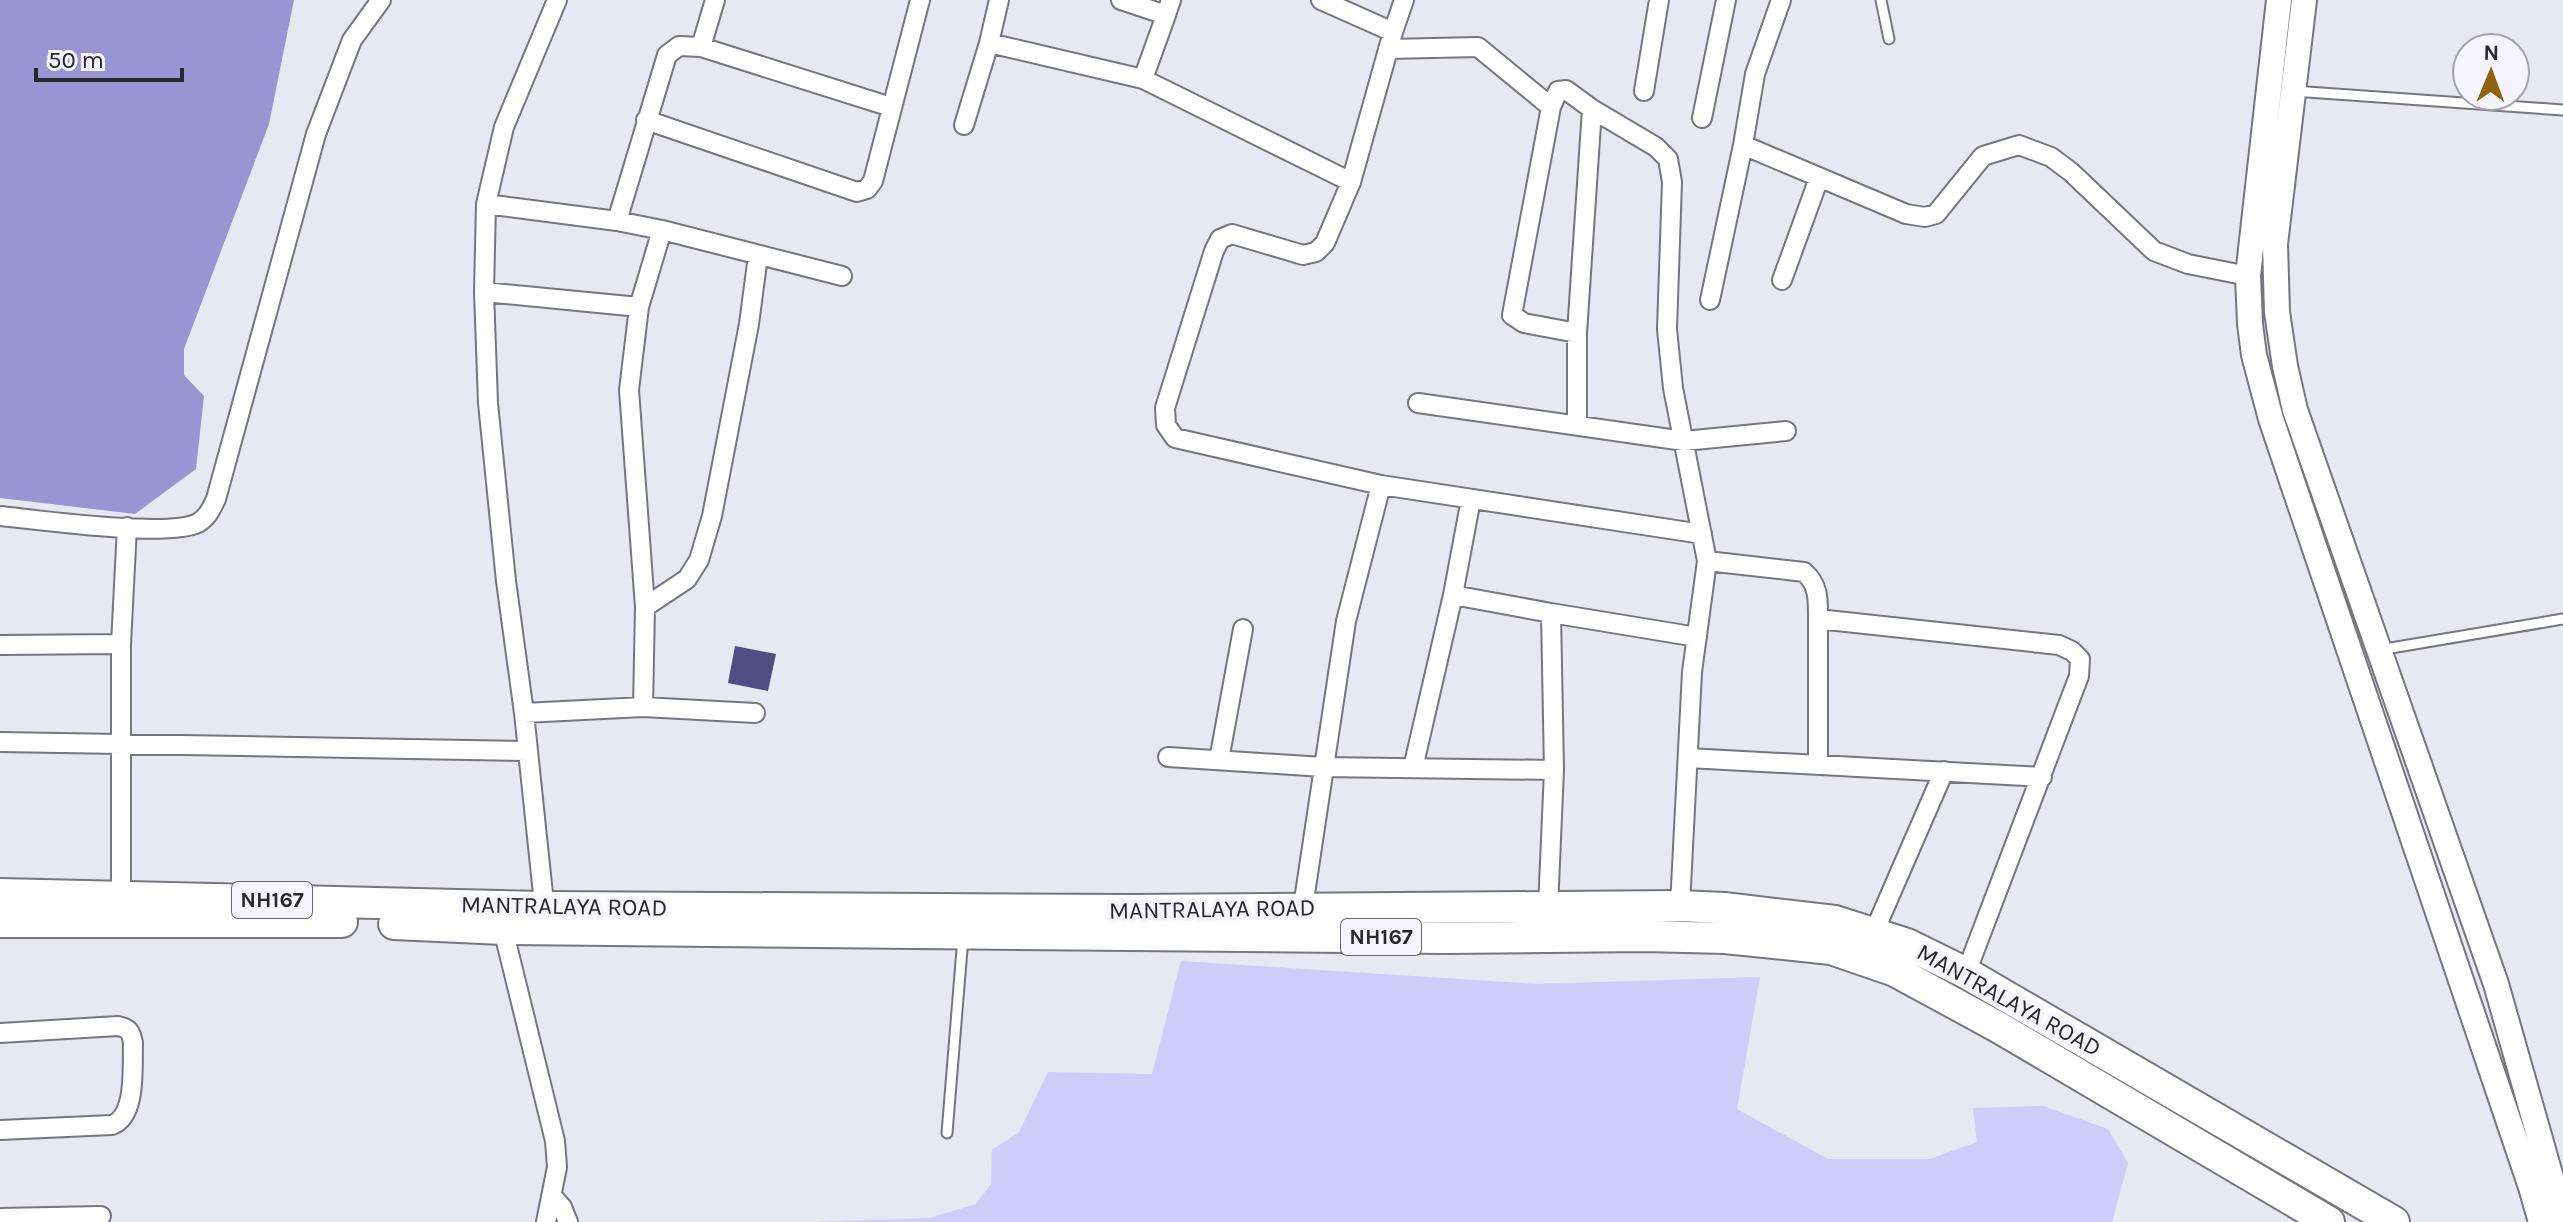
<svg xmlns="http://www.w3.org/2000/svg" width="2563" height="1222" font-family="Karla,sans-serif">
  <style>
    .green { fill: #cfccf9 }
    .water { fill: #9a95d2 }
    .building { fill: #524c82 }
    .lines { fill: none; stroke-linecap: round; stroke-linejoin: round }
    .service-casing { stroke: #767580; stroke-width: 13 }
    .minor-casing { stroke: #767580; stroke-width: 22 }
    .secondary-casing { stroke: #767580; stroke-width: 28 }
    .trunk-casing { stroke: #767580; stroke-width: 34 }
    .service { stroke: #fff; stroke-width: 9 }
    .minor { stroke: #fff; stroke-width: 18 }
    .secondary { stroke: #fff; stroke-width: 24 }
    .trunk { stroke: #fff; stroke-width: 30 }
    .labels { text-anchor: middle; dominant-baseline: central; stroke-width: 8; stroke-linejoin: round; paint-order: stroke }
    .shield { fill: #f6f5ff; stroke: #66666b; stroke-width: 2 }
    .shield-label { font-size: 22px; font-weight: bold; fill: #28282c }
    .street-label { font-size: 24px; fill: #28282c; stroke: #f6f5ff }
  </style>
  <rect width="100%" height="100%" fill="#e8e8f3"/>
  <!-- green -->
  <path class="green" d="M1181,961L1537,984L1760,977L1737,1109L1828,1159H1930L1977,1142L1973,1108L2043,1106L2108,1129L2128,1163L2112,1222H814L929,1218L976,1204L991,1184L992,1150L1019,1132L1048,1072L1152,1074Z"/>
  <!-- water -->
  <path class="water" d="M0,0H294L269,124L184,349V375L204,396L196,469L135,514L0,498Z"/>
  <!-- building -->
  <path class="building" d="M735,646L776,654L768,691L728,683Z"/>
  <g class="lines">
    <defs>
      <path id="service" d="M1881,0L1889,39
        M2293,91L2563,110
        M2379,650L2563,619
        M947,1133L963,937"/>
      <path id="minor" d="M1121,0L1166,15L1171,0
        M1321,0L1393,32L1351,182L1325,243L1316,252L1303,255L1232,234L1220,239L1214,251L1165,408L1166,425L1175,438L1381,485L1702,534
        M1393,32L1404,0
        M989,43L1143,79L1351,182
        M701,47L715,0
        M1388,49L1478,47L1551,107
        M1143,79L1166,15
        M1644,91L1659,0
        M1592,109L1577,333L1524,323L1512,315L1551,107L1558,91L1566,90L1592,109L1656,147L1668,159L1672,182L1667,329L1673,388L1707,561L1692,672L1680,906
        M1702,118L1726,0
        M646,120L857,192L867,189L873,181L920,0
        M964,125L989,43L999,0
        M1743,145L1906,214L1925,217L1936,214L1983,156L2019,145L2051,157L2071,172L2154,251L2188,264L2248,276
        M486,204L617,221L662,230L842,276
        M617,221L667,55L679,46L701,47L891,107
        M1782,280L1819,178
        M484,292L639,307
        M1710,300L1743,145L1755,74L1781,0
        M1577,333V424
        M1418,403L1684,441L1786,431
        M0,516C39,520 168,538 198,523C208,517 211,509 216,499L316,134L352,40L381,0
        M1707,561L1804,572C1819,585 1818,600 1818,619
        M1453,595L1551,613
        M645,607L687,579L699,560L712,516L749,324L758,256
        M0,645L121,644
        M643,707L645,607L629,390L639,307L662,230
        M524,713L643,707L755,713
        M0,742L528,751
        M1168,757L1323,767L1554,770
        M1688,758L2042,777
        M1219,760L1243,629
        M1818,765V619L2059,645L2072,651L2080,659L2079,676L1966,973
        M1413,768L1453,595L1471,499
        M121,896V644L127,527
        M1303,907L1346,621L1381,485
        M1548,908L1554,770L1551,613L1697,637
        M545,913L524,713L506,581L488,403L484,292L486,204L504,127L557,0
        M503,929L555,1141L557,1167L546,1222
        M1874,932L1944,771
        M0,1033L118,1026C129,1028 131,1032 133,1043C132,1066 137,1116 112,1125L0,1130
        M552,1196L562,1207L568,1222
        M0,1218L101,1216"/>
      <path id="secondary" d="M2279,0L2248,276L2250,324L2254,355L2271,419L2531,1187L2541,1222
        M2304,0L2275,244L2277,312L2285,366L2295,410L2496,984L2563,1220"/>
      <path id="trunk" d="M0,894L544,907L1131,910L1680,906L1724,908L1835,921L1907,944L1966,973L2394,1222
        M0,922H342
        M394,924L503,929L1446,938L1644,936L1725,938L1831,949L1895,971L1998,1027L2329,1222"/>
    </defs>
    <!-- service casing -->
    <use href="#service" class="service-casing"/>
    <!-- minor casing -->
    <use href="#minor" class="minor-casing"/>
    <!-- secondary casing -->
    <use href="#secondary" class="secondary-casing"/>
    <!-- trunk casing -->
    <use href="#trunk" class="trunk-casing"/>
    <!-- service -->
    <use href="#service" class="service"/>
    <!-- minor -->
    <use href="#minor" class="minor"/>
    <!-- secondary -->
    <use href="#secondary" class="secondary"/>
    <!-- trunk -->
    <use href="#trunk" class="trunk"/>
  </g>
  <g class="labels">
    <!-- shield labels -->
    <g class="shield">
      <rect x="232" y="882" width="80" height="36" rx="6"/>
      <rect x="1341" y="919" width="80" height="36" rx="6"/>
    </g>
    <g class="shield-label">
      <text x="272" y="900">NH167</text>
      <text x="1381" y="937">NH167</text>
    </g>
    <!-- street labels -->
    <g class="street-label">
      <text transform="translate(564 906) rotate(1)">MANTRALAYA ROAD</text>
      <text transform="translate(1212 909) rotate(-1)">MANTRALAYA ROAD</text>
      <text transform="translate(2009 1000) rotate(29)">MANTRALAYA ROAD</text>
    </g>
  </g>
  <!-- north arrow -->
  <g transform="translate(2491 72) rotate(1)"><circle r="38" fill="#f6f5ff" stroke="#a4a3ab" stroke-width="2"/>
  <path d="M0-6L14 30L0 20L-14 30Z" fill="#8f640b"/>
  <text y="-12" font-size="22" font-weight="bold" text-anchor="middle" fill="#28282c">N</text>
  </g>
  <!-- scale -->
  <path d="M36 68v12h146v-12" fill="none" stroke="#28282c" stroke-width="4"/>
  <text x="48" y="68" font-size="24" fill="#28282c" stroke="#f6f5ff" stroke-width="6" paint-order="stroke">50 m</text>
</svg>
